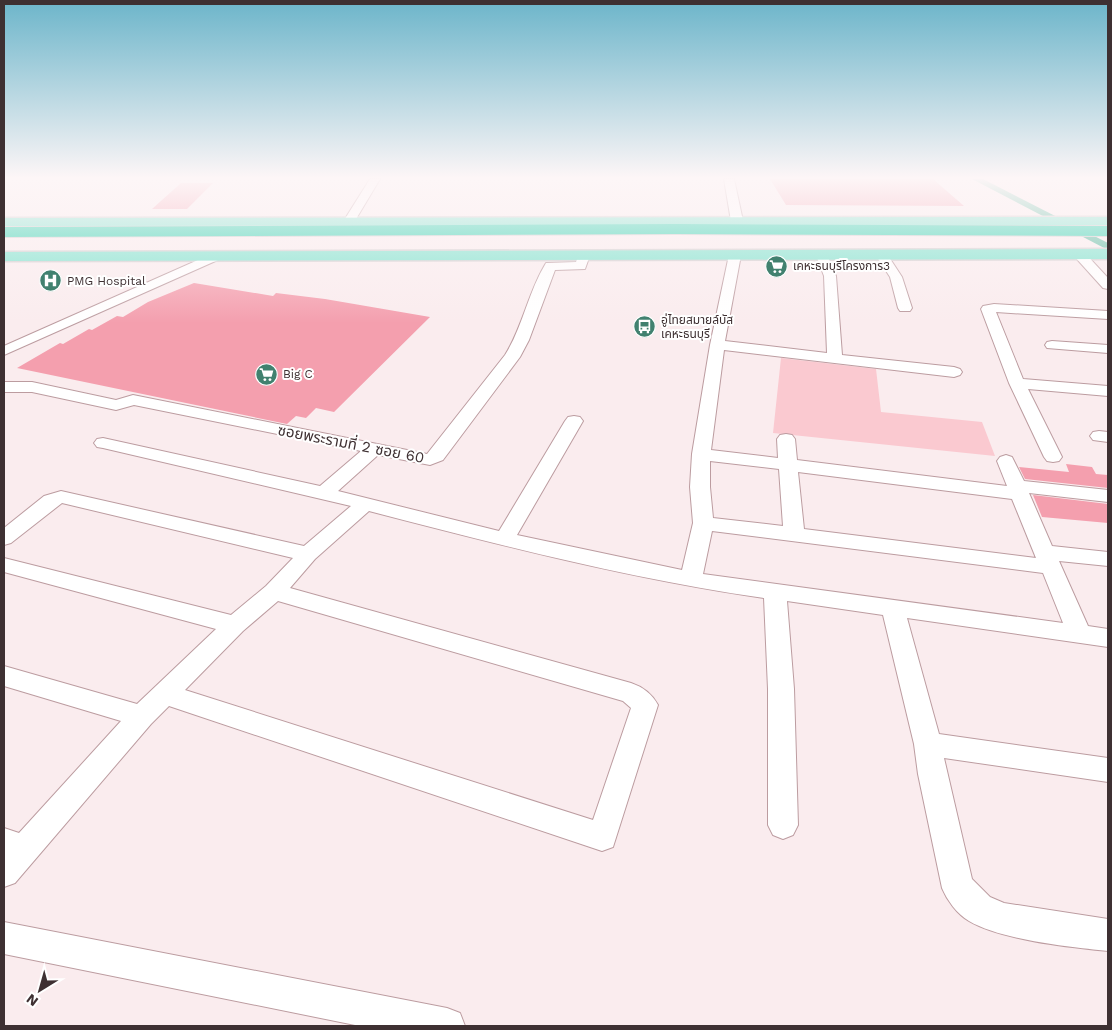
<svg xmlns="http://www.w3.org/2000/svg" width="1112" height="1030" font-family="'Work Sans','Noto Sans Thai',sans-serif">
  <style>
    .green { fill: #fac9d0 }
    .lines { fill: none; stroke-linecap: round; stroke-linejoin: round }
    .canal { fill: #53b79c; fill-rule: evenodd }
    .building { fill: #f49fae }
    .minor-casing { stroke: #bc9ca0; stroke-width: 2 }
    .major-casing { stroke: #d1cdce; stroke-width: 3 }
    .highway-casing { stroke: #d1cdce; stroke-width: 2 }
    .minor { fill: #fff; fill-rule: evenodd }
    .major { fill: #79e2cc; fill-rule: evenodd }
    .highway { fill: #20cfaa; fill-rule: evenodd }
    .labels { text-anchor: middle; dominant-baseline: central; stroke-width: 4; stroke-linejoin: round; paint-order: stroke }
    .far-poi-label { font-size: 12px; fill: #3e3032; stroke: #fff; text-anchor: start }
    .street-label { font-size: 15px; fill: #3e3032; stroke: #fff }
  </style>
  <rect width="100%" height="100%" fill="#faecee"/>
  <!-- green -->
  <path class="green" d="M781,358L876,369L881,412L982,422L995,456L773,433Z"/>
  <g class="lines">
    <!-- canal -->
    <path class="canal" d="M972,179H983L1108,243V250Z"/>
  </g>
  <!-- building -->
  <path class="building" d="M770,179H933L964,206L786,205Z
    M181,183H213L187,209H152Z
    M194,283L273,296L276,293L325,299L430,317L334,412L316,408L306,418L296,416L287,424L17,368L60,343L63,344L89,329L92,330L117,316L123,317L148,302Z
    M1066,464L1092,467L1096,474L1108,475V488L1025,479L1019,467L1069,472Z
    M1033,495L1108,504V523L1042,517Z"/>
  <g class="lines">
    <defs>
      <path id="minor" d="M370,179H380L353,224H345L343,222Z
        M724,179H734L743,221L741,223H733L731,221Z
        M881,250L885,251L902,277L912,308L910,311H900L898,308L890,277L875,254Z
        M1079,250L1083,251L1108,278V289L1103,288L1075,257L1073,254Z
        M584,251L590,255L585,269L555,270L529,340L520,357L443,460L430,465L378,455L338,491L499,531L565,421L568,417L574,416L580,417L583,421L517,535L682,570L693,523L690,487L692,454L710,345L729,255L735,251L741,255L725,341L827,353L824,276L816,255L818,252H826L836,276L842,355L954,367L960,369L962,372L960,375L954,377L724,350L711,450L778,458L777,439L780,435L786,434L792,435L795,439L797,460L1007,486L997,461L1000,457L1006,455L1012,457L1024,481L1108,490V502L1029,493L1052,546L1108,552V566L1059,561L1088,626L1108,629V647L907,618L939,734L1108,758V782L944,758L972,879L990,897L1004,903L1108,919V951C1070,947 1001,940 969,921C957,914 947,900 942,888L918,774L914,744L883,615L787,601L794,689L798,825L793,835L783,839L773,835L768,825V689L764,598C631,579 500,545 369,511L315,559L290,588L631,683C643,687 652,694 658,705L613,847L602,851L169,706L151,724L15,883L4,887V828L19,833L121,721L4,686V666L137,704L216,629L4,572V558L231,615L266,586L293,558L62,503L11,543L4,545V528L44,496L61,491L304,546L351,506L103,448L97,447L94,443L97,439L103,438L320,486L361,451L134,405L116,410L32,392H4V382H32L116,400L133,395L427,454L505,355C523,327 528,292 546,263L576,262L580,252ZM710,461L779,469L783,526L713,518L710,487ZM798,472L1012,499L1036,558L804,529ZM712,531L1043,573L1063,623L703,574ZM278,601L623,701L631,708L593,820L185,690L243,631Z
        M216,252L220,253L222,256L220,259L4,355V346Z
        M994,304L1108,311V319L996,312L1023,379L1108,386V396L1028,389L1062,457L1059,461L1053,462L1047,461L1044,457L1009,383L981,309L983,306Z
        M1052,341L1108,345V353L1047,348L1045,345L1047,342Z
        M1099,431L1108,432V442L1093,440L1090,436L1093,432Z
        M4,922L447,1008L460,1013L465,1026H360L4,954Z"/>
      <path id="major" d="M1108,217V225L4,226V218Z
        M1108,249V259L4,261V252Z"/>
      <path id="highway" d="M676,224L1108,226V236L676,234L4,237V227Z"/>
    </defs>
    <!-- minor casing -->
    <use href="#minor" class="minor-casing"/>
    <!-- major casing -->
    <use href="#major" class="major-casing"/>
    <!-- highway casing -->
    <use href="#highway" class="highway-casing"/>
    <!-- minor -->
    <use href="#minor" class="minor"/>
    <!-- major -->
    <use href="#major" class="major"/>
    <!-- highway -->
    <use href="#highway" class="highway"/>
  </g>
  <!-- sky -->
  <linearGradient id="sky" x2="0" y2="1"><stop stop-color="#6cb5ca"/><stop offset="0.55" stop-color="#fdf6f7"/><stop offset="1" stop-color="#fdf6f7" stop-opacity="0"/></linearGradient>
  <rect width="1112" height="323" fill="url(#sky)"/>
  <!-- icons -->
  <defs>
    <symbol id="supermarket-disc" viewBox="-11 -11 22 22"><circle r="9.5" fill="#41816f" stroke="#fff"/><path d="M-6-5.5h2.5l.6 2H6L4.5 2H-2.5L-4.4-4H-6ZM-1.5 3.2a1.3 1.3 0 1 0 .1 0ZM3 3.2a1.3 1.3 0 1 0 .1 0Z" fill="#fff"/></symbol>
    <symbol id="hospital-disc" viewBox="-11 -11 22 22"><circle r="9.5" fill="#41816f" stroke="#fff"/><path d="M-5-5h3v3.5h4V-5h3V5h-3V1.5h-4V5h-3Z" fill="#fff"/></symbol>
    <symbol id="bus-disc" viewBox="-11 -11 22 22"><circle r="9.5" fill="#41816f" stroke="#fff"/><path d="M-5-6H5V4H4V6H2V4H-2V6H-4V4H-5ZM-3.5-4V0h7V-4ZM-3.5 1.2v1.5H-2V1.2ZM2 1.2v1.5H3.5V1.2Z" fill="#fff"/></symbol>
  </defs>
  <g fill-rule="evenodd">
    <use href="#supermarket-disc" x="764" y="254" width="25" height="25"/>
    <use href="#hospital-disc" x="38" y="268" width="25" height="25"/>
    <use href="#bus-disc" x="632" y="314" width="25" height="25"/>
    <use href="#supermarket-disc" x="254" y="362" width="25" height="25"/>
  </g>
  <g class="labels">
    <!-- far-poi labels -->
    <g class="far-poi-label">
      <text x="793" y="266">เคหะธนบุรีโครงการ3</text>
      <text x="67" y="281">PMG Hospital</text>
      <text x="661" y="320">อู่ไทยสมายล์บัส<tspan x="661" dy="14">เคหะธนบุรี</tspan></text>
      <text x="283" y="374">Big C</text>
    </g>
    <!-- street labels -->
    <g class="street-label">
      <text transform="translate(351 444) rotate(11)">ซอยพระรามที่ 2 ซอย 60</text>
    </g>
  </g>
  <!-- border -->
  <rect width="1112" height="1030" fill="none" stroke="#3e3032" stroke-width="10"/>
  <!-- north arrow -->
  <g transform="translate(40 990) rotate(217)" stroke="#ffffff" stroke-width="4" paint-order="stroke">
  <path d="M0-4L9 19L0 12L-9 19Z" fill="#3e3032"/>
  <text y="-8" font-size="14" font-weight="bold" text-anchor="middle" fill="#3e3032">N</text>
  </g>
</svg>
